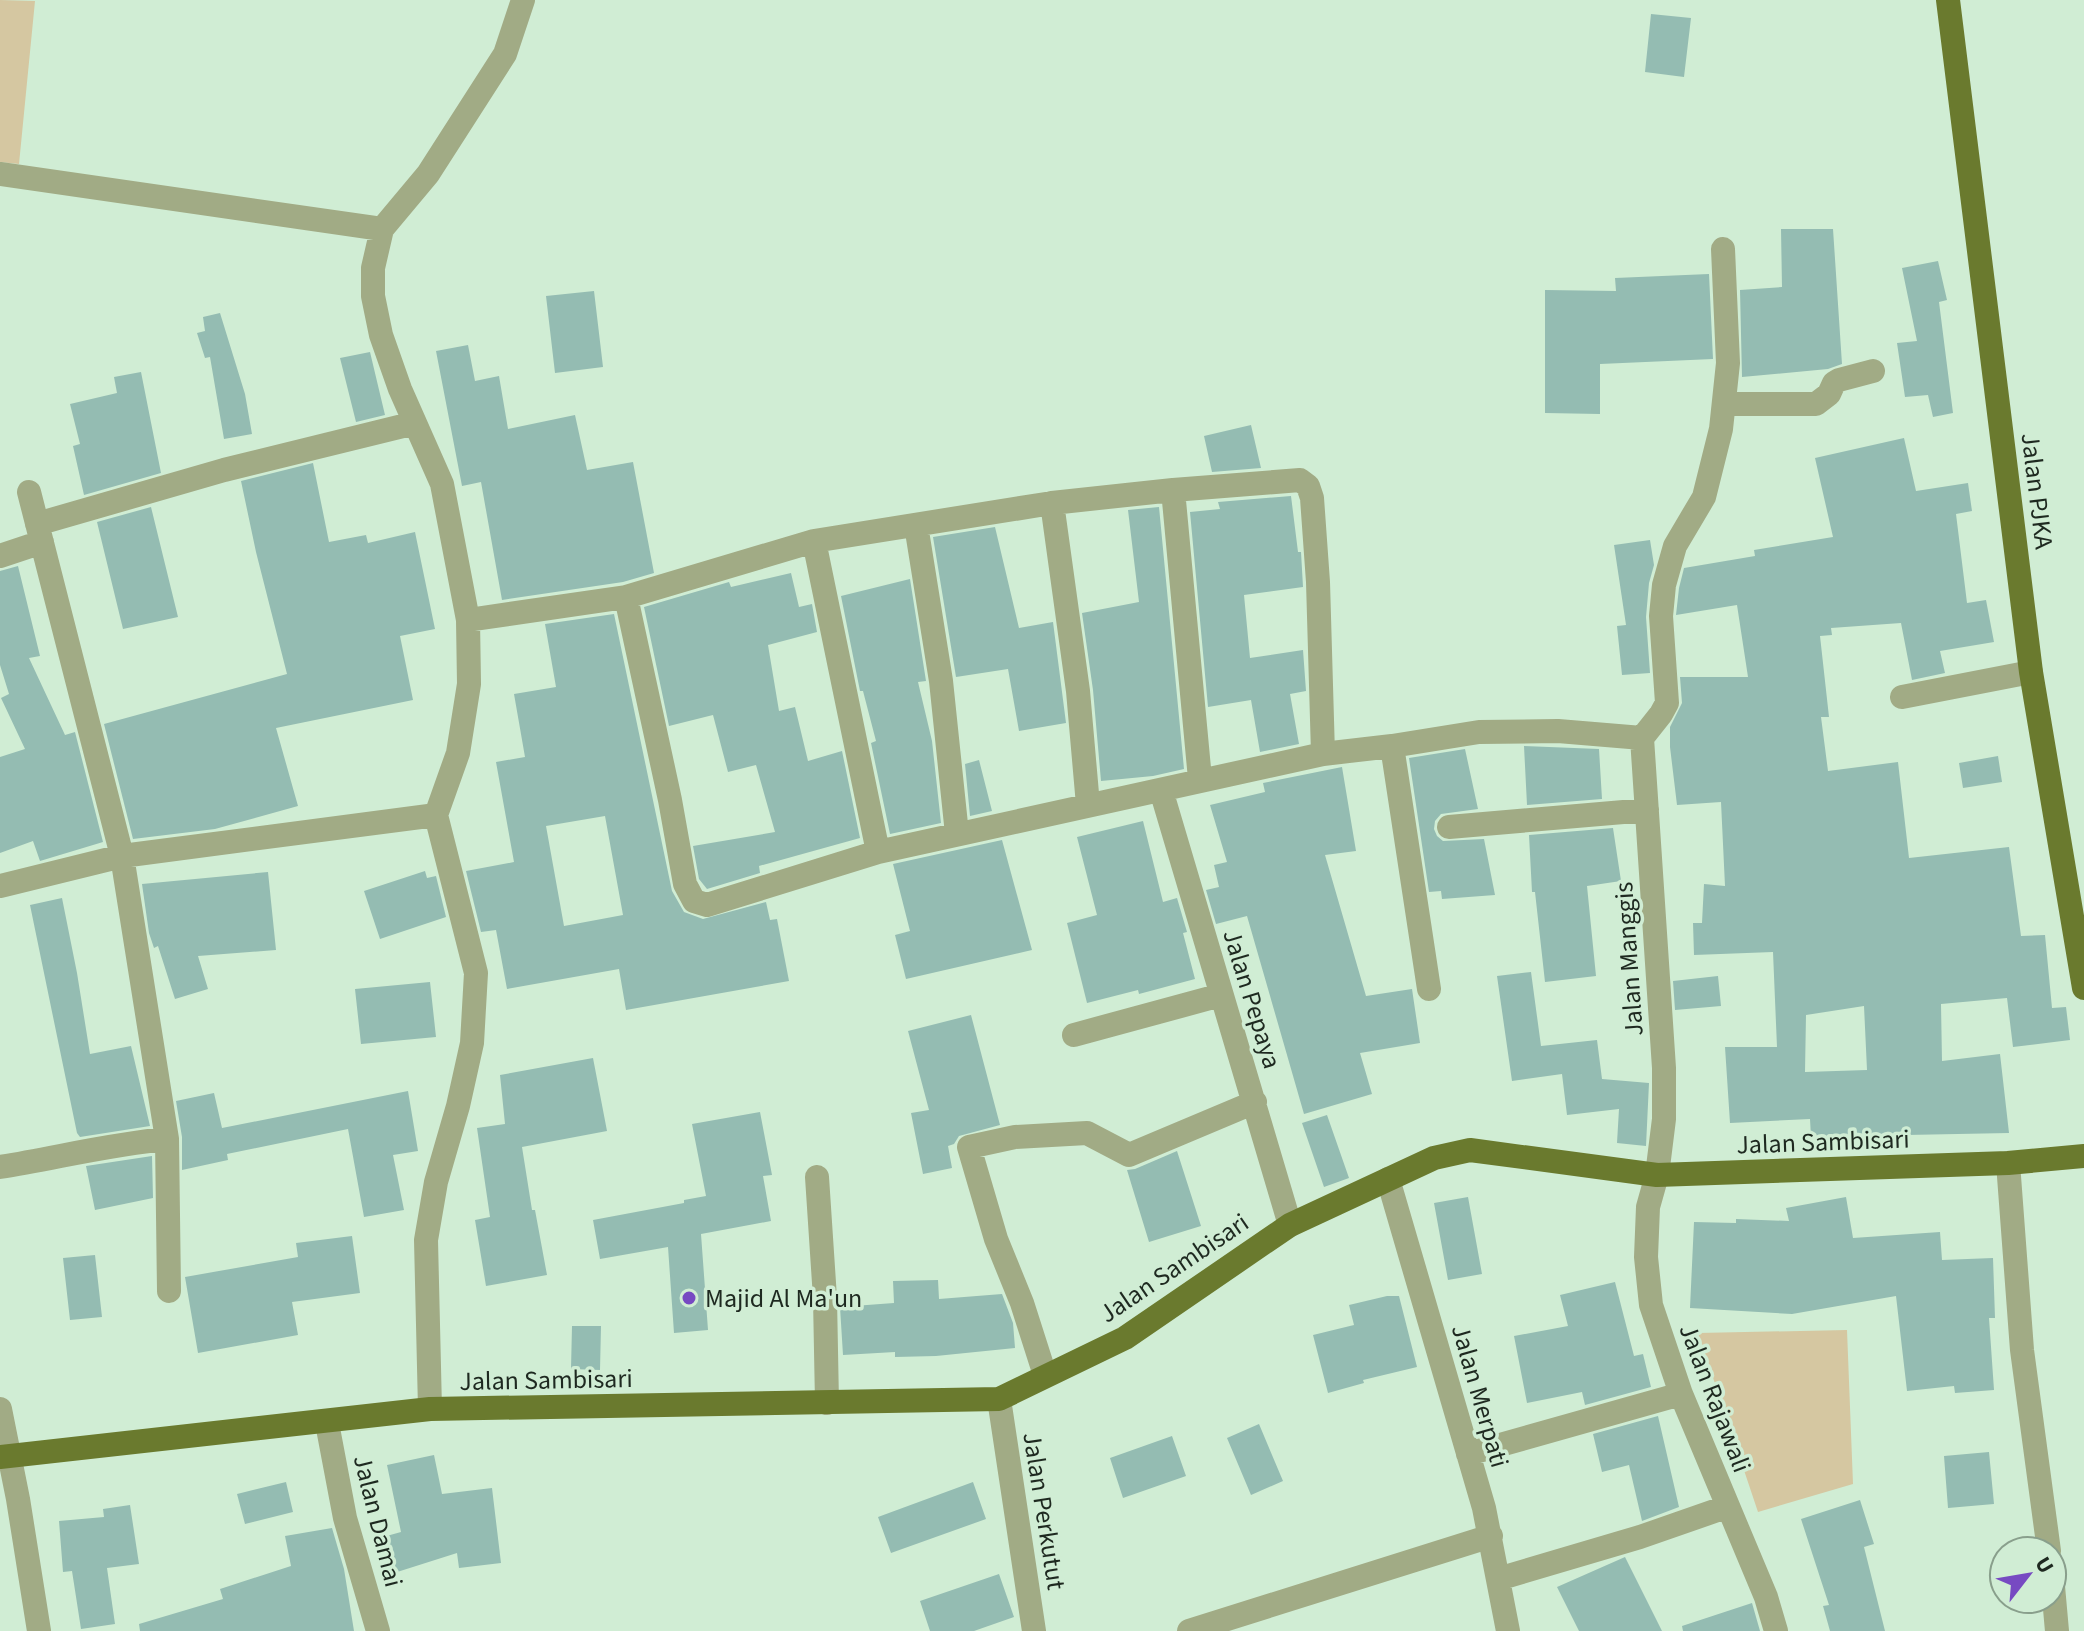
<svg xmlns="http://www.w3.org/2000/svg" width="2084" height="1631" font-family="'Source Sans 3',sans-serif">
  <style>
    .green { fill: #d5c7a1 }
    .building { fill: #94bcb2; fill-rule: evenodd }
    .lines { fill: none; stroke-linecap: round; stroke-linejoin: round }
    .minor { stroke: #a1ab85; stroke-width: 24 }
    .major { stroke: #6a7a2e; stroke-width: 24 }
    .poi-dot { fill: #774ac2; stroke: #d0edd4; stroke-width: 3 }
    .labels { text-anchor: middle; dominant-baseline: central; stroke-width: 7; stroke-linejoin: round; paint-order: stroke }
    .street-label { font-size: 26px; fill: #1e2920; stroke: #d0edd4 }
    .poi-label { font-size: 26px; fill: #1e2920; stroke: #d0edd4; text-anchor: start }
  </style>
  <rect width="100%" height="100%" fill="#d0edd4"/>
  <!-- green -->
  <path class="green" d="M0,0L35,1L19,164L0,162Z
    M1847,1330L1853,1484L1758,1512L1698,1333Z"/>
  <!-- building -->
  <path class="building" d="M1651,14L1691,18L1684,77L1645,72Z
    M1781,229H1833L1842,364L1828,369L1742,377L1740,290L1782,287Z
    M1938,261L1947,300L1939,302L1953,413L1933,417L1928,395L1905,397L1897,343L1917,341L1902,268Z
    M1709,274L1713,359L1600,364V414L1545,413V290L1616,291L1615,278Z
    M594,291L603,367L555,373L546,296Z
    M220,313L245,394L252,434L224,439L210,357L205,358L197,333L205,331L203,317Z
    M468,345L475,381L499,376L508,429L575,415L587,470L633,462L654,573L623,582L502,600L481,482L462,486L436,351Z
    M370,352L385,415L356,422L340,358Z
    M141,372L161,473L84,495L73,446L80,444L70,404L117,393L114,377Z
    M1251,425L1261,468L1212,472L1204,436Z
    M1904,438L1916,491L1968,483L1972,511L1956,514L1967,603L1986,600L1994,642L1940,651L1945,673L1912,680L1901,623L1831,628L1832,635L1820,636L1829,717H1821L1828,771L1898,762L1909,858L2009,847L2021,936L2045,935L2052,1008L2066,1007L2070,1040L2013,1047L2007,998L1941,1004L1942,1061L2000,1054L2009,1133L1906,1135V1141L1870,1143V1133L1811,1137L1810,1119L1730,1123L1725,1047H1777L1773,952L1694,955L1693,923H1702L1704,884L1725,886L1721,802L1677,805L1670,747V727L1682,703L1680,677H1748L1737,605L1676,615L1679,588L1684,568L1755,556L1754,550L1833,537L1815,458ZM1864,1006L1867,1070L1805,1072L1806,1015Z
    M313,463L329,542L366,535L368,543L415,532L435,629L400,636L413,700L276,728L298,806L215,829L133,839L104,724L287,674L256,552L241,481Z
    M1291,496L1298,552H1301L1303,587L1244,595L1250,658L1303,650L1306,691L1290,694L1299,744L1260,752L1251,700L1208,707L1190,512L1220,509L1218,502Z
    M151,507L178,617L123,629L97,522Z
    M1159,507L1184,769L1153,776L1101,781L1093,690L1082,613L1139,602L1128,510Z
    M995,527L1019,628L1053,622L1066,723L1019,731L1008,669L956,677L933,537Z
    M1650,540L1654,565L1649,583L1646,617L1650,673L1622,675L1617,626L1626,625L1614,545Z
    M18,566L40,656L29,658L65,735L75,732L103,842L40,861L33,841L0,853V757L25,749L1,698L9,694L0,665V571Z
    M791,573L799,607L812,604L817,632L768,645L779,711L795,707L808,761L842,751L860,838L759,866L760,873L707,889L699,879L693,846L775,832L756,765L728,772L713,715L669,726L644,607L729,582L731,587Z
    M910,579L926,681L918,682L932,741L941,823L890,834L871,743L876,741L863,691H860L841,596Z
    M614,614L672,891L684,912L703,919L766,902L770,920L777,919L789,981L626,1010L619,969L507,989L496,930L481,932L466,871L514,862L496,762L525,757L514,694L556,687L545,624ZM605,816L623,915L564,926L546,826Z
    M1524,746L1599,749L1602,799L1527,805Z
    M1465,749L1478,809L1441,814L1435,821L1434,829L1437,836L1443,841L1484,839L1495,895L1442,899L1441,891L1429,892L1409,758Z
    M1998,756L2002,782L1963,788L1959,763Z
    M979,760L992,811L970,816L965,764Z
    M1342,767L1356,851L1325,855L1366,996L1412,989L1420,1043L1360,1053L1372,1094L1304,1114L1247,916L1216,924L1206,890L1219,887L1214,865L1227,862L1210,805L1265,792L1263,783Z
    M1143,821L1163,902L1177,898L1187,932L1183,933L1195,979L1139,994L1138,990L1087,1003L1067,923L1097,915L1077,837Z
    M1613,828L1621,881L1587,886L1596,976L1545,982L1535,892H1532L1529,835Z
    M1002,840L1032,950L906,979L895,935L910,931L893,864Z
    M425,871L427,878L436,876L446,917L380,939L364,891Z
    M268,872L276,950L198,956L208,989L175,999L158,946L154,948L149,933L142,884Z
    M62,898L77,973L90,1054L131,1046L150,1126L80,1137L77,1133L30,905Z
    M1531,972L1541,1046L1597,1040L1602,1079L1649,1083L1646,1146L1617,1143L1619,1109L1567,1115L1562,1074L1512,1081L1497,976Z
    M1718,976L1721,1006L1675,1010L1673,981Z
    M430,982L436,1037L361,1044L355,989Z
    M971,1015L1000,1125L959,1136L954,1144L948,1146L952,1168L923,1174L911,1113L929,1110L908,1031Z
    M593,1058L607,1131L522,1147L532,1210H535L547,1275L486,1286L475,1220L490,1217L477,1128L505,1124L500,1075Z
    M408,1091L418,1151L393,1155L404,1210L364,1217L348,1129L227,1154L228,1160L182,1170V1137L176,1101L214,1093L222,1128Z
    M760,1112L772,1175L763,1176L771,1221L701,1234L708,1330L674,1333L668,1247L600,1259L593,1220L684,1203V1200L706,1196L692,1124Z
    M1327,1115L1349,1178L1324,1187L1302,1123Z
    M1177,1151L1201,1226L1149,1242L1127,1170L1135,1169Z
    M152,1156L153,1198L95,1210L86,1166Z
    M1468,1197L1482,1274L1448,1280L1434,1203Z
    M1846,1197L1853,1238L1940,1232L1942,1260L1993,1258L1995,1318H1989L1994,1390L1955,1393L1954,1386L1907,1391L1896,1296L1792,1314L1690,1308L1694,1222L1736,1223V1219L1789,1221L1786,1208Z
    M352,1236L360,1293L292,1302L298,1335L198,1353L185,1277L298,1257L296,1243Z
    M95,1255L102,1317L70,1320L63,1258Z
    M938,1280L939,1299L1002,1294L1013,1323L1015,1348L936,1356L895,1357V1352L843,1355L840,1307L894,1303L893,1281Z
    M1615,1282L1634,1356L1643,1354L1651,1387L1585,1405L1582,1392L1527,1403L1514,1336L1568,1326L1560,1295Z
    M1387,1296H1399L1417,1367L1363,1380L1364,1383L1328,1393L1313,1335L1354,1325L1349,1305Z
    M572,1326H601L600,1370L571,1369Z
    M1658,1416L1679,1507L1642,1521L1629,1465L1602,1472L1593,1434Z
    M1259,1424L1283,1481L1251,1495L1227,1438Z
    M1172,1436L1186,1476L1123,1498L1110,1458Z
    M1989,1452L1994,1504L1948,1508L1944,1456Z
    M434,1455L442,1494L492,1488L501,1563L459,1568L457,1553L394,1573L383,1537L401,1532L387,1465Z
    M286,1482L293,1512L245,1524L237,1494Z
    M973,1482L986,1519L891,1553L878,1517Z
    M1860,1500L1874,1544L1864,1547L1885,1631H1830L1823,1606L1829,1605L1801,1519Z
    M130,1505L139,1564L107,1568L115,1624L81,1629L72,1571L63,1572L59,1521L104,1517L103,1509Z
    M332,1528L344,1569L354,1631H140L139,1624L223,1599L220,1589L291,1566L285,1536Z
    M1625,1557L1662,1631H1579L1557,1587Z
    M999,1574L1014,1617L974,1631H930L920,1601Z
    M1752,1603L1760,1631H1683L1682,1626Z"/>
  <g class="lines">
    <!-- minor -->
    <path class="minor" d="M0,174L382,229
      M1724,404H1816L1829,394L1834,383L1839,380L1873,371
      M1173,490L1200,779
      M1052,503L1078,691L1088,805
      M37,524L224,470L415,423
      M916,525L941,681L957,834
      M814,541L1052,503L1173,490L1300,480L1308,486L1312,498L1318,582L1323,754
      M0,556L42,542
      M626,597L670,800L685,884L694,901L707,905L878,852L1323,754L1392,746L1479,732L1558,731L1642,738
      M468,620L626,597L814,541L878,852
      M1902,697L2031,672
      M1642,738L1664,1068V1119L1657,1175L1648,1207L1646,1257L1651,1305L1681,1394L1766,1597L1776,1631
      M1642,738L1661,714L1667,703L1661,616L1664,585L1675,546L1704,497L1721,429L1728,363L1723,249
      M1392,746L1429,989
      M1161,790L1290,1225
      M436,815L458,753L469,684L468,620L442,484L400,389L381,335L373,296V268L382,229L428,174L505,54L523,0
      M1449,827L1647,810
      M0,886L122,856L436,815L476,973L472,1043L458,1106L436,1182L426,1240L430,1409
      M1074,1035L1221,995
      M167,1139L169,1291
      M2008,1163L2022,1350L2049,1551
      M0,1167C56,1158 111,1144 167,1139L122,856L29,492
      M817,1177L825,1298L827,1403
      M1388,1179L1484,1508L1508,1631
      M1045,1375L1022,1303L996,1239L969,1147L1015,1137L1087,1133L1129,1155L1255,1102
      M999,1399L1034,1631
      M0,1409L18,1499L39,1631
      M327,1423L345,1518L378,1631
      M1468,1454L1681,1394
      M2052,1575L2057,1631
      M1498,1579L1640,1537L1726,1507
      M1189,1631L1491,1536"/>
    <!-- major -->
    <path class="major" d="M1948,0L2031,672L2084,988
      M0,1457L430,1409L999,1399L1125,1338L1290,1225L1434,1158L1470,1150L1657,1175L2008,1163L2084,1156"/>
  </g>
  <!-- markers -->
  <circle class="poi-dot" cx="689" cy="1298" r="8"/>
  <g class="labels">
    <!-- street labels -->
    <g class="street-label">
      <text transform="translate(2037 491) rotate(83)">Jalan PJKA</text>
      <text transform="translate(1629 959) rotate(-94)">Jalan Manggis</text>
      <text transform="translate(1252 999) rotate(73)">Jalan Pepaya</text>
      <text transform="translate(1823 1142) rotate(-2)">Jalan Sambisari</text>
      <text transform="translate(1174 1268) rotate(-34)">Jalan Sambisari</text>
      <text transform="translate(546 1380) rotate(-1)">Jalan Sambisari</text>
      <text transform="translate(1480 1396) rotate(74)">Jalan Merpati</text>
      <text transform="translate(1715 1398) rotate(69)">Jalan Rajawali</text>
      <text transform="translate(1044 1511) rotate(81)">Jalan Perkutut</text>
      <text transform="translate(378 1521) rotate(76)">Jalan Damai</text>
    </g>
    <!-- poi labels -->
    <g class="poi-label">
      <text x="705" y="1298">Majid Al Ma'un</text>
    </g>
  </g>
  <!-- north arrow -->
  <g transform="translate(2028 1575) rotate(59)"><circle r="38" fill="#d0edd4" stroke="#899f8c" stroke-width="2"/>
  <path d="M0-6L14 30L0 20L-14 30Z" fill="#774ac2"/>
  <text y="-12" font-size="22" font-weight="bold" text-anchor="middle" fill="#1e2920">U</text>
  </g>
</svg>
